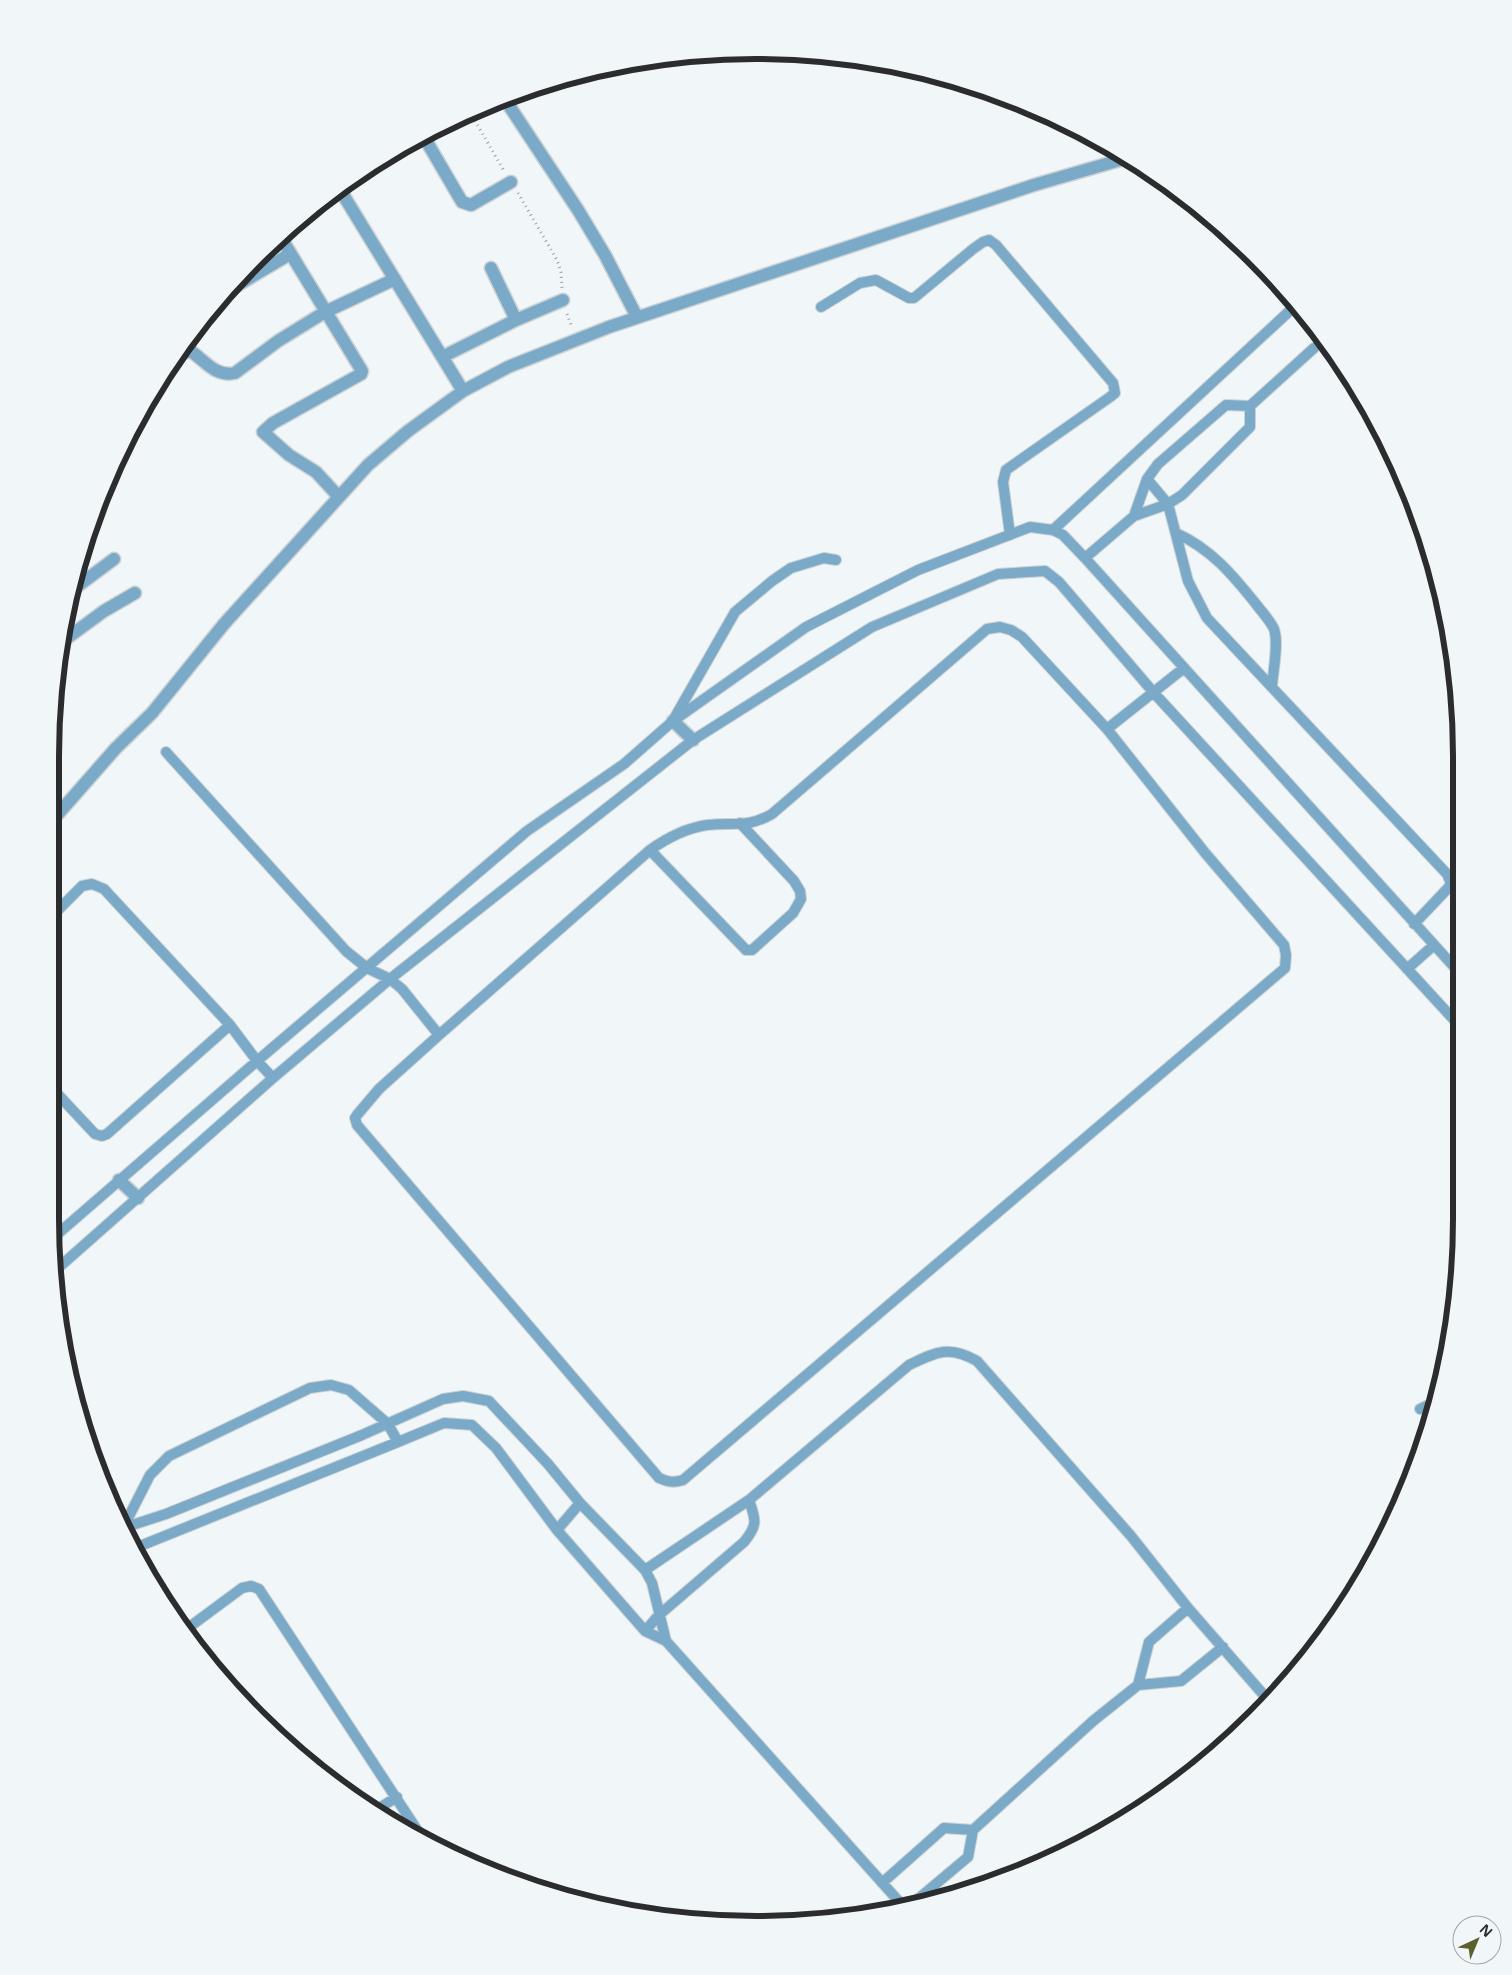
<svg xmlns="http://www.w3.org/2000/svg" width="1512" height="1975" font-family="'Open Sans',sans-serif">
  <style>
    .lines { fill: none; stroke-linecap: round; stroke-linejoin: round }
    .service-casing { stroke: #cdd2d4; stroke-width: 12 }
    .minor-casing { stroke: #cdd2d4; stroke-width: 15 }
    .path { stroke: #9ca0a2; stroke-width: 3; stroke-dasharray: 1 4; stroke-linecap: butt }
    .service { stroke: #7baac9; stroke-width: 10 }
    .minor { stroke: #7baac9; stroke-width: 12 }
    .rim { fill: none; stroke: #2a2c2d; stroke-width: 6 }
  </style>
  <rect width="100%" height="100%" fill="#f1f6f9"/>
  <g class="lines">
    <defs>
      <path id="service" d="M821,307L860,283L876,280L909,298H914L973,249L983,242L989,240L996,245L1113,383L1115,393L1110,397L1006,470L1003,482L1010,535
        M1147,479L1168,504L1188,581L1207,618L1447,874L1450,881V886L1414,924
        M1134,516L1147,479L1158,464L1226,405L1250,406L1314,348
        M1053,530L1295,306
        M1176,533C1211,549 1232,574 1256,604C1261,611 1270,620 1274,629C1279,643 1273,671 1272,687
        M1085,558L1134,516L1168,504L1182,495L1250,427V406
        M1000,627L1011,630L1022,637L1107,729L1206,854L1284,945L1286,955L1285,968L683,1480C674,1483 668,1482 659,1478L357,1125L355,1118L357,1115L379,1089L439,1035L650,850C667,838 686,828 707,825C734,822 748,828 772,814L987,629Z
        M675,717L735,612L772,581L791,568L824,558L836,560
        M1107,729L1184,668
        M166,752L346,951L367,968L390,979L402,989L439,1035
        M650,850L746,950H752L793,913L801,899L800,891L794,881L740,823
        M51,917L82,886L92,884L104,889L230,1025L257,1061L273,1078
        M1407,969L1434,945
        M50,1086L95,1134L102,1136L107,1134L230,1025
        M53,1238L257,1061L527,831L624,764L673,721L806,627L918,570L1030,527L1053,530L1063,535L1085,558L1456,969
        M57,1269L273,1078L390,979L693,740L872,627L998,574L1045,571L1059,582L1154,693L1456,1022
        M1420,1409L1435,1402
        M125,1524L150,1475L169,1456L310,1388L331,1385L349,1390L388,1424L398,1442
        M126,1527L166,1514L362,1435L443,1399L463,1396L489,1401L548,1464L580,1503L645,1570L652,1583L666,1641
        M557,1530L580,1503
        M135,1548L398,1442L444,1423L472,1425L496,1448L557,1530L645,1631L666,1641L903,1906
        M645,1570L749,1500L909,1365C936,1352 949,1345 977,1361L1131,1536L1188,1608L1269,1701
        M188,1628L242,1588L251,1586L259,1589L423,1839
        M645,1631L659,1615L744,1542C758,1525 756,1520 749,1500
        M1138,1685L1149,1642L1188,1608
        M376,1810L397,1797
        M882,1883L944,1828L973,1830
        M912,1904L968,1857L973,1830L1093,1721L1138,1685L1181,1681L1223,1647"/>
      <path id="minor" d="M504,98L578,210L605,255L637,317
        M424,137L462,202L471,205L511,182
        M339,188L463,391
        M280,236L362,371L361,374L273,423L263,432L289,455L316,472L339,497
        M491,268L516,320
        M231,289L290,254
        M177,357L185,352H192C206,362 216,377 235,373L278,341L325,312L395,279
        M442,357L516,320L563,300
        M71,591L114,559
        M63,641L104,611L135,593
        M673,721L693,740
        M51,822L116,748L152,713L224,624L368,465L408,431L463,391L508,367L609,327L1034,185L1127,158
        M119,1180L138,1198"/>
    </defs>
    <!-- service casing -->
    <use href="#service" class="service-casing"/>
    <!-- minor casing -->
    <use href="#minor" class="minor-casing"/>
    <!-- path -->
    <path class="path" d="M470,112L504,171
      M518,193L557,260L561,272L562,288
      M567,314L572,327"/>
    <!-- service -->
    <use href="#service" class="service"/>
    <!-- minor -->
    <use href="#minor" class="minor"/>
  </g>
  <!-- crop -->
  <path d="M0 0H1512V1975H0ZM756 59H756A697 697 0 0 1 1453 756V1219A697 697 0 0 1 756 1916H756A697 697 0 0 1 59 1219V756A697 697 0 0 1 756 59Z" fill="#f1f6f9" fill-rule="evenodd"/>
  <path class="rim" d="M756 59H756A697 697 0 0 1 1453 756V1219A697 697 0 0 1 756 1916H756A697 697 0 0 1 59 1219V756A697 697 0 0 1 756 59Z"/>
  <!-- north arrow -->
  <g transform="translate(1477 1940) rotate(44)"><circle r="24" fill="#f1f6f9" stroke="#a1a5a7"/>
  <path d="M0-4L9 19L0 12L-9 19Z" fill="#5d602e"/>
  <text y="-8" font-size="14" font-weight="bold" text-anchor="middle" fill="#2a2c2d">N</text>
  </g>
</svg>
